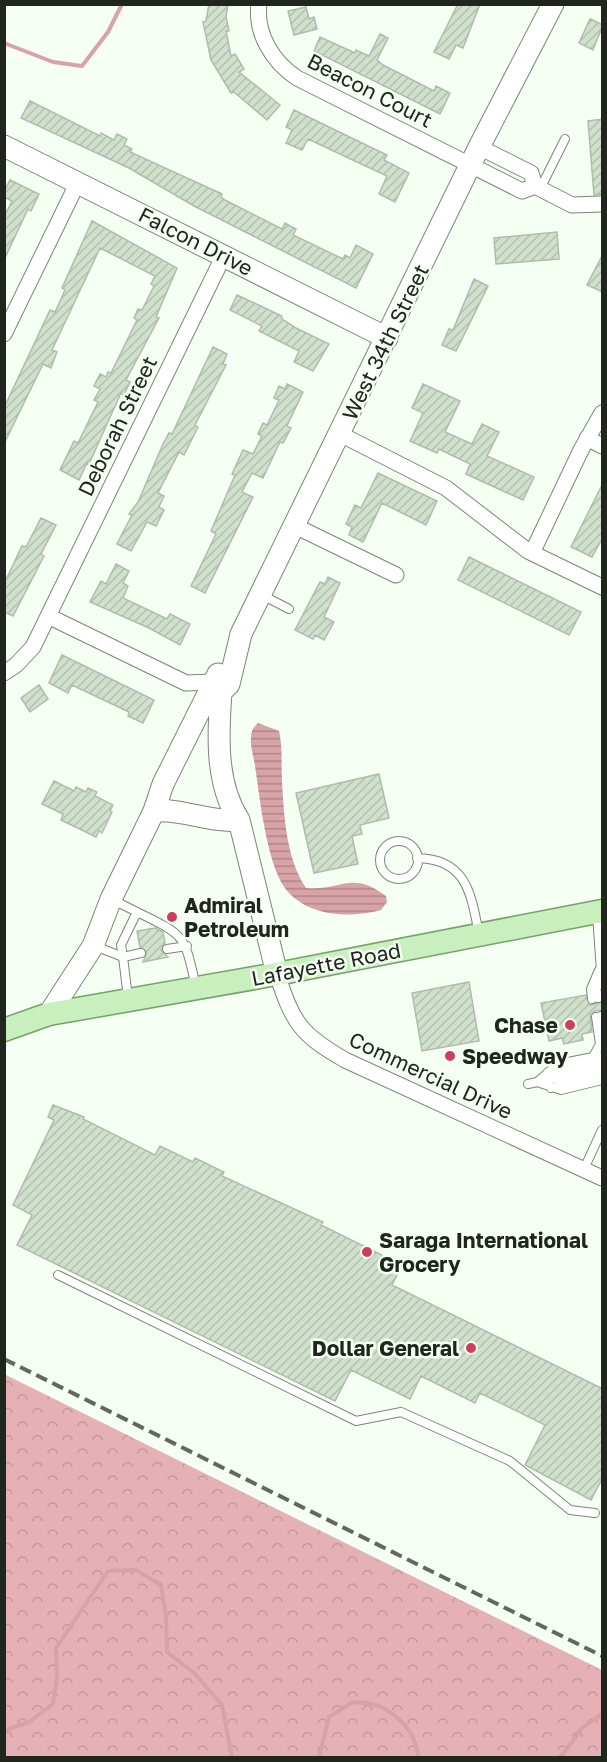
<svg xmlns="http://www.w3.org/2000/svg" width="607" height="1762" font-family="'Golos Text',sans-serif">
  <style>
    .forest { fill: url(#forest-crowns) }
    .water { fill: url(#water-rules) }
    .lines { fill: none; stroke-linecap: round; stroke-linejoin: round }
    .stream { stroke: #d7a3a9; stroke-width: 4 }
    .building { fill: url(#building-hatch); stroke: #aebdaa; stroke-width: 1.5 }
    .lane-casing { stroke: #798775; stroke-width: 10 }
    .street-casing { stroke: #798775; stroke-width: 17 }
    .secondary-casing { stroke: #798775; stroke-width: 23 }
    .primary-casing { stroke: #76a269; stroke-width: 25 }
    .lane { stroke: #fff; stroke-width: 8 }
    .street { stroke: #fff; stroke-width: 15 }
    .secondary { stroke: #fff; stroke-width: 21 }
    .primary { stroke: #c8efbd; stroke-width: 22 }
    .rail { stroke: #61685f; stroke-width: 4; stroke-dasharray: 12 6; stroke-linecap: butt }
    .poi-dot { fill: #ce3f5f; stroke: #f5fff3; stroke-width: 2 }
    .labels { text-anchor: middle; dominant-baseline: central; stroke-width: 5; stroke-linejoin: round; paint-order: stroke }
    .street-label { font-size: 21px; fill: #20251e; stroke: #f5fff3 }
    .poi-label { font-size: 21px; font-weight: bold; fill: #20251e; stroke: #f5fff3; text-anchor: start }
  </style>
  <defs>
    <pattern id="forest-crowns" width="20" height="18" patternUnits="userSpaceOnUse" patternTransform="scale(1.5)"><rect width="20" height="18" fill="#e5b1b6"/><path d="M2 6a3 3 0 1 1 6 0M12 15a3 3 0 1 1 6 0" fill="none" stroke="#c4989c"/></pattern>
    <pattern id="water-rules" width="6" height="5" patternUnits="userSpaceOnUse" patternTransform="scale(1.5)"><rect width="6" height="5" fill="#d7a3a9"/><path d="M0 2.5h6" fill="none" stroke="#ae8589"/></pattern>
    <pattern id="building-hatch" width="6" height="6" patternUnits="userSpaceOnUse" patternTransform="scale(1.5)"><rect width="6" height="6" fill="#d1e0cd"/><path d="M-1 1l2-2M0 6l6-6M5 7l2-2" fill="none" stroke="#b3c0b0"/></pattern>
  </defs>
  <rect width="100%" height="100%" fill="#f5fff3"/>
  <!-- forest -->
  <path class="forest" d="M4,1374L602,1670V1757H5Z"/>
  <!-- water -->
  <path class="water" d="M258,723L279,731C283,749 281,764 282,781C284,816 286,858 306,888C342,891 351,870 386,896L387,902L381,910C351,918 312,917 289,893C267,871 260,798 255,766C254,757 250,747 251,739C251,731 253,728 258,723Z"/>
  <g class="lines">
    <!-- stream -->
    <path class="stream" d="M4,43L53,62L82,66L108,32L122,4
      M4,1731L29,1722L53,1704L57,1677L56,1648L108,1571L136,1570L161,1585L166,1616L167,1652L194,1673L222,1705L232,1758
      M319,1758L329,1717L353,1702C361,1703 373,1703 381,1707C400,1716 418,1736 418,1758
      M558,1758L564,1753L582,1728L602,1714"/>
  </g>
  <!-- building -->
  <path class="building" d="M209,4H228L226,17L229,31H226L231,56L235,54L244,69L239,72L280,105L267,120L234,92L231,93L211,60L203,22L206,21Z
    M458,4H480L463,48L456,45L449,59L434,52Z
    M306,7L309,19L314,17L317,29L294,35L288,11Z
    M590,19L603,25L593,50L579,43Z
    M380,34L388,38L377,60L383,65L434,91L436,86L450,93L440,114L314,51L320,37L355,53L356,50L369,56Z
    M30,101L100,136L101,133L114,140L117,134L127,139L124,145L132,149L130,152L222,194L221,197L225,200L282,229L285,223L296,229L293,235L343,259L345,255L350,258L356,245L373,254L356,288L194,206L129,168L21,118Z
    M294,110L387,155L384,160L409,173L395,202L379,194L387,176L308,139L302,150L286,143L292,130L286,127Z
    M603,119V194L594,195L588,121Z
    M10,180L39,194L31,211L28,209L4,260V217L12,201L4,197V192Z
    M92,221L177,268L156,317L159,318L126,380L130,382L124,395L121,393L89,464L87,463L79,480L60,470L74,441L78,443L98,402L94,400L100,389L94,386L100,374L106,377L108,372L111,373L137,320L134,318L138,309L142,310L154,286L151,284L155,276L100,248L52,350L57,352L51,368L43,364L4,444V408L50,310L55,312L65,290L62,288Z
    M557,232L559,259L496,264L494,238Z
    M603,254V292L587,285Z
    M474,279L488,286L456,351L442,345L449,329L453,330Z
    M237,295L282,316L281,318L296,328L329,344L313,371L294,362L299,351L259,331L262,326L230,310Z
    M213,347L227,354L223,364L226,365L195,425L198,427L184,455L179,452L158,493L164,496L159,507L164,510L156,526L147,522L131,551L117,544L132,515L129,514L138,502L163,444L169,433L172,434Z
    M287,384L303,392L287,426L291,428L283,443L280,442L263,478L252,473L242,492L253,497L205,593L191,586L216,534L211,531L235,475L232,474L243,450L253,454L262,436L258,434L263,423L267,425L279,400L274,398L279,386L285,389Z
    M423,384L460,401L445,432L472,444L482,424L499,432L487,456L534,477L523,500L466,474L470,464L439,449L437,453L410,441L423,413L412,408Z
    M378,473L437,501L426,525L382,503L363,542L349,535L352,527L346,524L355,505L361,508Z
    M603,483V537L592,557L571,547Z
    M41,518L56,525L41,554L44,556L13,616L4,612V584L22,546L26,547Z
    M469,557L581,612L569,635L458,580Z
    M116,564L129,571L123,583L128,586L123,598L167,619L170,614L190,624L180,645L149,628L90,602L101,581L106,584Z
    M328,577L340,583L324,617L334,622L324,640L315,635L313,639L295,630L320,582L325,584Z
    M62,655L154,700L143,723L128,716L129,712L72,685L68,693L49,683Z
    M39,685L48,699L30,712L21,698Z
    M379,774L389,818L360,825L362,834L352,836L358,864L314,873L296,793Z
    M54,781L74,791L76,787L86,792L88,788L97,792L95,796L113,805L110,811L112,812L102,833L99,831L96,837L61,820L63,814L42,804Z
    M155,928L163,932L165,943L161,950L168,957L143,962L147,952L140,947L137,931Z
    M469,982L479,1041L422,1051L412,993Z
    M586,995L590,1005L603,1002V1010L595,1011L590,1015L592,1032L582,1034L583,1040L564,1044L562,1038L549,1041L541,1003Z
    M53,1105L84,1117L83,1119L155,1155L160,1146L193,1162L195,1158L224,1172L222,1176L323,1222L321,1225L402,1265L392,1285L603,1389V1477L591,1500L525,1465L545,1425L480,1393L475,1403L421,1376L410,1399L351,1370L335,1401L17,1245L32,1215L13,1205L54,1120L48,1117Z"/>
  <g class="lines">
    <defs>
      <path id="lane" d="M540,189L565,139
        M262,595L289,609
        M380 860a19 19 0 1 1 38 0a19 19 0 1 1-38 0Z
        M417,858C467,859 471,894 479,934
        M137,912C186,936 184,934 196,987
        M597,915L602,985
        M95,946L123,957L121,945L137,912L113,900
        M167,949L187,946
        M595,982L598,998
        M128,998L123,957L141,953
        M592,999L591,989L599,970
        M601,1016L602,1022
        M596,1017L600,1044L593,1057L558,1064L537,1082L561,1090L602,1080
        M548,1072L592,1065L602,1056
        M528,1084L595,1070L602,1066
        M551,1088L602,1073
        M584,1169L602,1130
        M58,1275L356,1421L401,1412L510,1461L570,1510L595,1513"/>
      <path id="street" d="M259,4C255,34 273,62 297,78L522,191L535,186L531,173L479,147
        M535,186L572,205L602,204
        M4,334L78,182
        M340,434L446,488L528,551L602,587
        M587,438L602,446
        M295,526L396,575
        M532,553L581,450L602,413
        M48,616L186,683L214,682
        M4,673L16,665L33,647L224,255
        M277,974C293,1023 300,1034 345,1060L602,1178"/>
      <path id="secondary" d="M4,146L387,338
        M154,811C182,808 210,823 239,820
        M277,974L239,820C215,783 218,734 221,692L229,684L241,634L479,147L553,4
        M49,1014L93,946L111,899L154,811L163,784L218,674"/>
      <path id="primary" d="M4,1030L49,1014L277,974L602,911"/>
    </defs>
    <!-- lane casing -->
    <use href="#lane" class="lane-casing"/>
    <!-- street casing -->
    <use href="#street" class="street-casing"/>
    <!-- secondary casing -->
    <use href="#secondary" class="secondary-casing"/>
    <!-- primary casing -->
    <use href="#primary" class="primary-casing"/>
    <!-- lane -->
    <use href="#lane" class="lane"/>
    <!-- street -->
    <use href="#street" class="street"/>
    <!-- secondary -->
    <use href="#secondary" class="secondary"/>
    <!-- primary -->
    <use href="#primary" class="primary"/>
    <!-- rail -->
    <path class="rail" d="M4,1359L602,1656"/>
  </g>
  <!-- markers -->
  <g class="poi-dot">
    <circle cx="172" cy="917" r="6"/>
    <circle cx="570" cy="1025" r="6"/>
    <circle cx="450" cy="1056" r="6"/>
    <circle cx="367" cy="1252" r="6"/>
    <circle cx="471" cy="1348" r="6"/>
  </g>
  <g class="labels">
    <!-- street labels -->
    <g class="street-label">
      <text transform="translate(370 90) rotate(27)">Beacon Court</text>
      <text transform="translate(196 241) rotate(27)">Falcon Drive</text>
      <text transform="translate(385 342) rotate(-64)">West 34th Street</text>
      <text transform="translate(117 426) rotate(-64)">Deborah Street</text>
      <text transform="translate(326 964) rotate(-11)">Lafayette Road</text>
      <text transform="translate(431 1075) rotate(25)">Commercial Drive</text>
    </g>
    <!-- poi labels -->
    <g class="poi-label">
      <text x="184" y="905">Admiral<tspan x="184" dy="24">Petroleum</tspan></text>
      <text x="558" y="1025" text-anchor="end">Chase</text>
      <text x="462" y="1056">Speedway</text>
      <text x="379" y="1240">Saraga International<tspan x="379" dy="24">Grocery</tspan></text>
      <text x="459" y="1348" text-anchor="end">Dollar General</text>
    </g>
  </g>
  <!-- border -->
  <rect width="607" height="1762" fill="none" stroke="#20251e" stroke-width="12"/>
</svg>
